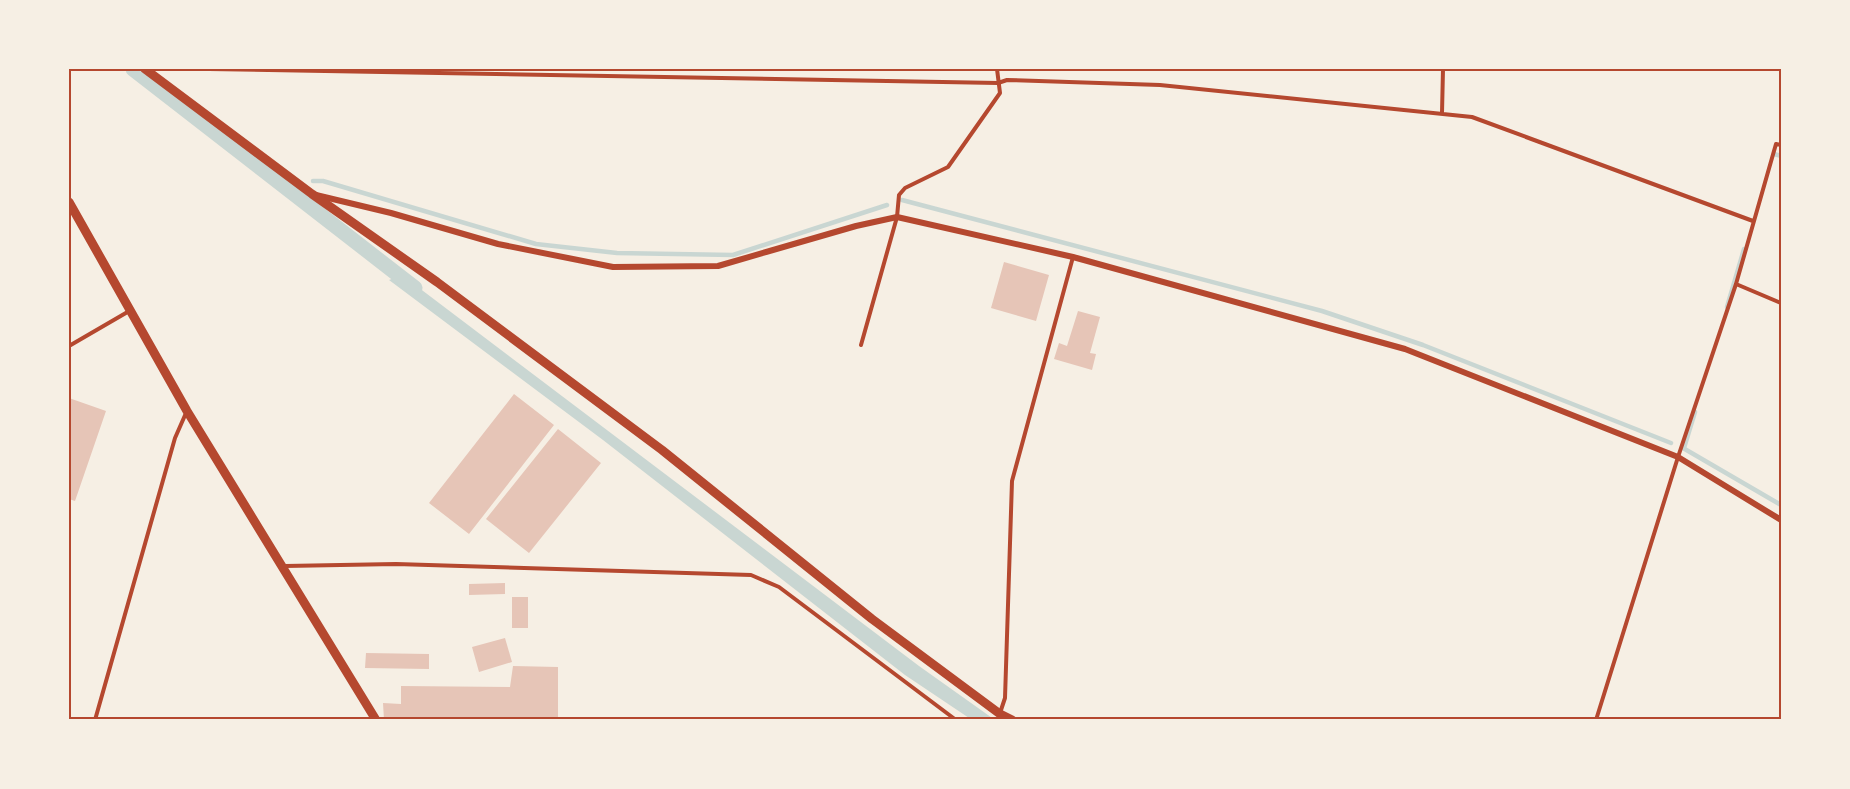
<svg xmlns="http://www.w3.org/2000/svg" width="1850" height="789" font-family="'Exo 2',sans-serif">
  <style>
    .water { fill: #c9d6d2 }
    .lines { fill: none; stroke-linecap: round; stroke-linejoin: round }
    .stream { stroke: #c9d6d2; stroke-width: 4.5 }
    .canal { stroke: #c9d6d2; stroke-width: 15 }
    .building { fill: #e6c5b7 }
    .service { stroke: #b5482f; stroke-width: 4 }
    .minor { stroke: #b5482f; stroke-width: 6 }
    .tertiary { stroke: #b5482f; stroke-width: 9 }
    .neatline { fill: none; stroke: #b5482f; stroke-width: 2 }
  </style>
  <rect width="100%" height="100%" fill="#f6efe4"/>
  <!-- water -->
  <path class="water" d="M402,275L919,666L995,720H972L905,675L603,440L389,280Z"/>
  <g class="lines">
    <!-- stream -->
    <path class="stream" d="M1774,154L1781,156
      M313,181H323L536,244L617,253L733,255L887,205
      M277,183H279
      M902,200L1322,311L1423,345L1671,443
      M1727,307L1744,249
      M1683,448L1781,505
      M1684,448L1695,412"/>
    <!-- canal -->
    <path class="canal" d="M133,69L415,288"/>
  </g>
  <!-- building -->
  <path class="building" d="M1004,262L1049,275L1036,321L991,308Z
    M1078,311L1100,317L1090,353L1096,354L1092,370L1054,359L1059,343L1067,346Z
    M514,394L554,425L469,534L429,503Z
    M69,398L106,411L75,501L69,499Z
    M558,429L601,463L529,553L486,519Z
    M505,583V594L469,595V584Z
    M512,597H528V628H512Z
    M505,638L512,662L479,672L472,647Z
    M366,653L429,654V669L365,668Z
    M513,666L558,667V720H384L383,703L401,704V686L510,687Z"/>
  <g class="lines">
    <!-- service -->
    <path class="service" d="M209,69L998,83L1007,80L1160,85L1472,117L1753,221
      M1442,113L1443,69
      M1736,284L1781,303
      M861,345L897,217L899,195L905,188L948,167L1000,93L997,69
      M69,346L131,310
      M285,566L396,564L751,575L779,587L956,720
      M1000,713L1005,698L1012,481L1073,257
      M95,720L175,438L186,413
      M1596,720L1678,457L1736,284L1776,144L1781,145"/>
    <!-- minor -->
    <path class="minor" d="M316,195L391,213L498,244L613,267L718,266L856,226L897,217L1073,257L1405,349L1678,457L1781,520"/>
    <!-- tertiary -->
    <path class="tertiary" d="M145,69L312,194L437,282L662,450L872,619L1000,714L1012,720
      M69,202L187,411L376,720"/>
  </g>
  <!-- border -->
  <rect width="1850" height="789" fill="none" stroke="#f6efe4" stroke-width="141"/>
  <rect x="70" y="70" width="1710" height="648" class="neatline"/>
</svg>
